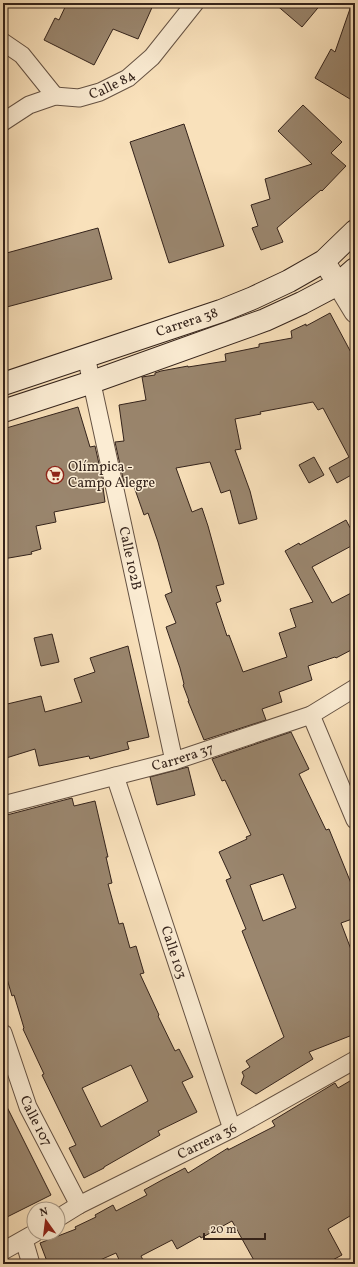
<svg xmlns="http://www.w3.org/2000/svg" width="358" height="1267" font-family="Vollkorn,serif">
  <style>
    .building { fill: #9a866e; stroke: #34231b; fill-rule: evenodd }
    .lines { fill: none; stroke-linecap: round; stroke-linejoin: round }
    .minor-casing { stroke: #655243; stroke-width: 19 }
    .tertiary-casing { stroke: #655243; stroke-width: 23 }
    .secondary-casing { stroke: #34231b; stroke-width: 24 }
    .minor { stroke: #fbecd3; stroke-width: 17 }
    .tertiary { stroke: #fbecd3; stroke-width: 21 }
    .secondary { stroke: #fbecd3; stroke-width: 22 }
    .labels { text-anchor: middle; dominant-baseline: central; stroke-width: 3; stroke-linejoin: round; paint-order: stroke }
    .street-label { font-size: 14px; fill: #34231b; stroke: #fbecd3 }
    .poi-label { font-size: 14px; fill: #34231b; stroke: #fbecd3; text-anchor: start }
  </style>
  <rect width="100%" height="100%" fill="#f9e1bb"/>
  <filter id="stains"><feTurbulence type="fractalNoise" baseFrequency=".005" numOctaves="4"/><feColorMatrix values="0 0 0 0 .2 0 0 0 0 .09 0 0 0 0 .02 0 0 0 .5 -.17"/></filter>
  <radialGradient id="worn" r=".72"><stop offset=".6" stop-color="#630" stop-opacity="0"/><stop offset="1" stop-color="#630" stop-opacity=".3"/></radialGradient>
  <!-- building -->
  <path class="building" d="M67,3H154L138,39L113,29L94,65L44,40L55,18L59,20Z
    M274,3H322L302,27Z
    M352,3H355V102L315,78L331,49L335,52Z
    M303,105L342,142L331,153L346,166L322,191L321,190L277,228L283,242L261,250L252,228L258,226L251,205L270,199L265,179L312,164L278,131Z
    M184,124L224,246L169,263L130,142Z
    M98,228L112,279L3,308V254Z
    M330,313L355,360V473L337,483L329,468L349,457L323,408L318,410L313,402L260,412L261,414L235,419L241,449L235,450L250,491L257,519L239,524L230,490L221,493L210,462L176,468L192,512L202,508L208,526L224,584L216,586L221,601L216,603L227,636L229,635L243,672L287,657L279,633L296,627L290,609L313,602L285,551L299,543L300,545L346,520L355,537V544L312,567L332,603L355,591V648L336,658L335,657L308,666L312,680L279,692L282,702L262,709L266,720L204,740L188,701H189L183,685L184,684L180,668L166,627L176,623L165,595L172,592L158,542L148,513L144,515L132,481L124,483L115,442L124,441L119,405L146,400L142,377L155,375V373L161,371L188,366V367L226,361L225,354L259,347V344L292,338L291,331L306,324V326Z
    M78,407L90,447L95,446L104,486L103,487L105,502L54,512L56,522L36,526L41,549L31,552L32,554L3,559V429Z
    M314,457L324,475L309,483L299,465Z
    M52,634L59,662L41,666L34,638Z
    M128,646L149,737L127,742L129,749L90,759L89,756L39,766L35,749L3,759V705L41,696L45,712L82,702L74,679L95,672L90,658Z
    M291,732L309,769L299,774L326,830L329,829L355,893V918L341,923L355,960V1034L309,1052L313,1059L256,1094L241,1084L244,1076L242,1072L250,1067L246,1061L284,1037L242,931L246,929L226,880L231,878L219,852L247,839L246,837L251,835L225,780L222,781L212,759ZM283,874L296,908L263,921L250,885Z
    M188,767L195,795L157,805L150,777Z
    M72,798L74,806L95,801L108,857H106L112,883L108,884L119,924L123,923L130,948L136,946L144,973L140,974L159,1015L158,1016L175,1051L179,1049L193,1077L182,1082L197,1112L158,1131L160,1135L104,1167V1168L84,1178L69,1148L76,1145L42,1075L44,1074L23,1029L24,1028L14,995L12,996L3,965V816ZM131,1065L148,1101L101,1127L82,1088Z
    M355,1078V1213L328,1229L342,1255L325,1264H256L232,1221L201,1238L200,1236L177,1249L172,1240L141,1256L145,1264H121L116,1253L91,1264H48L40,1243L76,1229L75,1227L96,1217L95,1215L113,1205L116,1211L147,1195L144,1190L162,1180L185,1168L188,1173L228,1148V1150L275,1126L272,1121L335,1083L338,1088Z
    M3,1099L51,1195L3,1219Z"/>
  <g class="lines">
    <defs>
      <g id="minor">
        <path d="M3,42L22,55L55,96"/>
        <path id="s1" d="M3,122L29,105L55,96L79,98L100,92L128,78L152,57L195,3"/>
        <path id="s2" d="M86,356L174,761"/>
        <path d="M311,715L355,820"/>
        <path id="s3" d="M115,776L232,1129"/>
        <path id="s4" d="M3,805L174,761L311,715L355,688"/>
        <path id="s5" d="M3,1033L28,1107L79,1205"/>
        <path id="s6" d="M58,1218L79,1205L232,1129L355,1060"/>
        <path d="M24,1240L31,1264"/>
        <path d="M3,1251L35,1233"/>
      </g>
      <path id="tertiary" d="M324,261L355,312"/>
      <g id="secondary">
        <path id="s7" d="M3,384L221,311L253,298L289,281L324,261L355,231"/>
        <path d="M3,411L92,382L265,320L302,303L338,284L355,269"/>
      </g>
    </defs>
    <!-- minor casing -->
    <use href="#minor" class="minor-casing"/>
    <!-- tertiary casing -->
    <use href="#tertiary" class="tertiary-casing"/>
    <!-- secondary casing -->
    <use href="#secondary" class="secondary-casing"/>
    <!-- minor -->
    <use href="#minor" class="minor"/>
    <!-- tertiary -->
    <use href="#tertiary" class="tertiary"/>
    <!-- secondary -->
    <use href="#secondary" class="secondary"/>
  </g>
  <!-- icons -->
  <defs>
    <symbol id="supermarket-ring" viewBox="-11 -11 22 22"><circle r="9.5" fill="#fbecd3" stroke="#8f2418" stroke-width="1.5"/><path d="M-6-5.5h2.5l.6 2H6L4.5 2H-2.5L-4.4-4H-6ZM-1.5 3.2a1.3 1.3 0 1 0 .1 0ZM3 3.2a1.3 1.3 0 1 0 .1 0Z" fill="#8f2418"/></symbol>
  </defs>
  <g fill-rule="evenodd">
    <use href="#supermarket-ring" x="45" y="465" width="20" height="20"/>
  </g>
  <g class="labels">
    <!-- street labels -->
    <g class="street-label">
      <text stroke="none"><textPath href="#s1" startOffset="118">Calle 84</textPath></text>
      <text stroke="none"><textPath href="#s7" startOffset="194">Carrera 38</textPath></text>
      <text stroke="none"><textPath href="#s2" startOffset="207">Calle 102B</textPath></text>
      <text stroke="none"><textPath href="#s4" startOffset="186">Carrera 37</textPath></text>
      <text stroke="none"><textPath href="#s3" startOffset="186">Calle 103</textPath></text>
      <text stroke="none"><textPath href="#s5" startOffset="94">Calle 107</textPath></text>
      <text stroke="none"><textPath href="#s6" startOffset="168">Carrera 36</textPath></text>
    </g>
    <!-- poi labels -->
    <g class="poi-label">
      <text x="68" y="467">Olímpica -<tspan x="68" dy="16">Campo Alegre</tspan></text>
    </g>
  </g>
  <!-- margin -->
  <rect width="358" height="1267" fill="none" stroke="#f9e1bb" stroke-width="16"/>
  <rect x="4" y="4" width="350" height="1259" fill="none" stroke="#34231b" stroke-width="2"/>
  <rect x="8" y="8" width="342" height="1251" fill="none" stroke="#34231b"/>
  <!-- north arrow -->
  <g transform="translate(46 1221) rotate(346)"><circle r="19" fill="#fbecd3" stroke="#ab9c89"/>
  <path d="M0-3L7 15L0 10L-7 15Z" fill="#8f2418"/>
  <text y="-6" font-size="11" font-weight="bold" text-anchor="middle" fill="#34231b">N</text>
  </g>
  <!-- scale -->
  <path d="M204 1233v6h61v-6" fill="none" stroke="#34231b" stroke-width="2"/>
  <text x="210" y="1233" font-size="12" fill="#34231b" stroke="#fbecd3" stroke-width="3" paint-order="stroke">20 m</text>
  <rect width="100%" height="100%" filter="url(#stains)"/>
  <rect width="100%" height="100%" fill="url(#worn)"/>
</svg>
